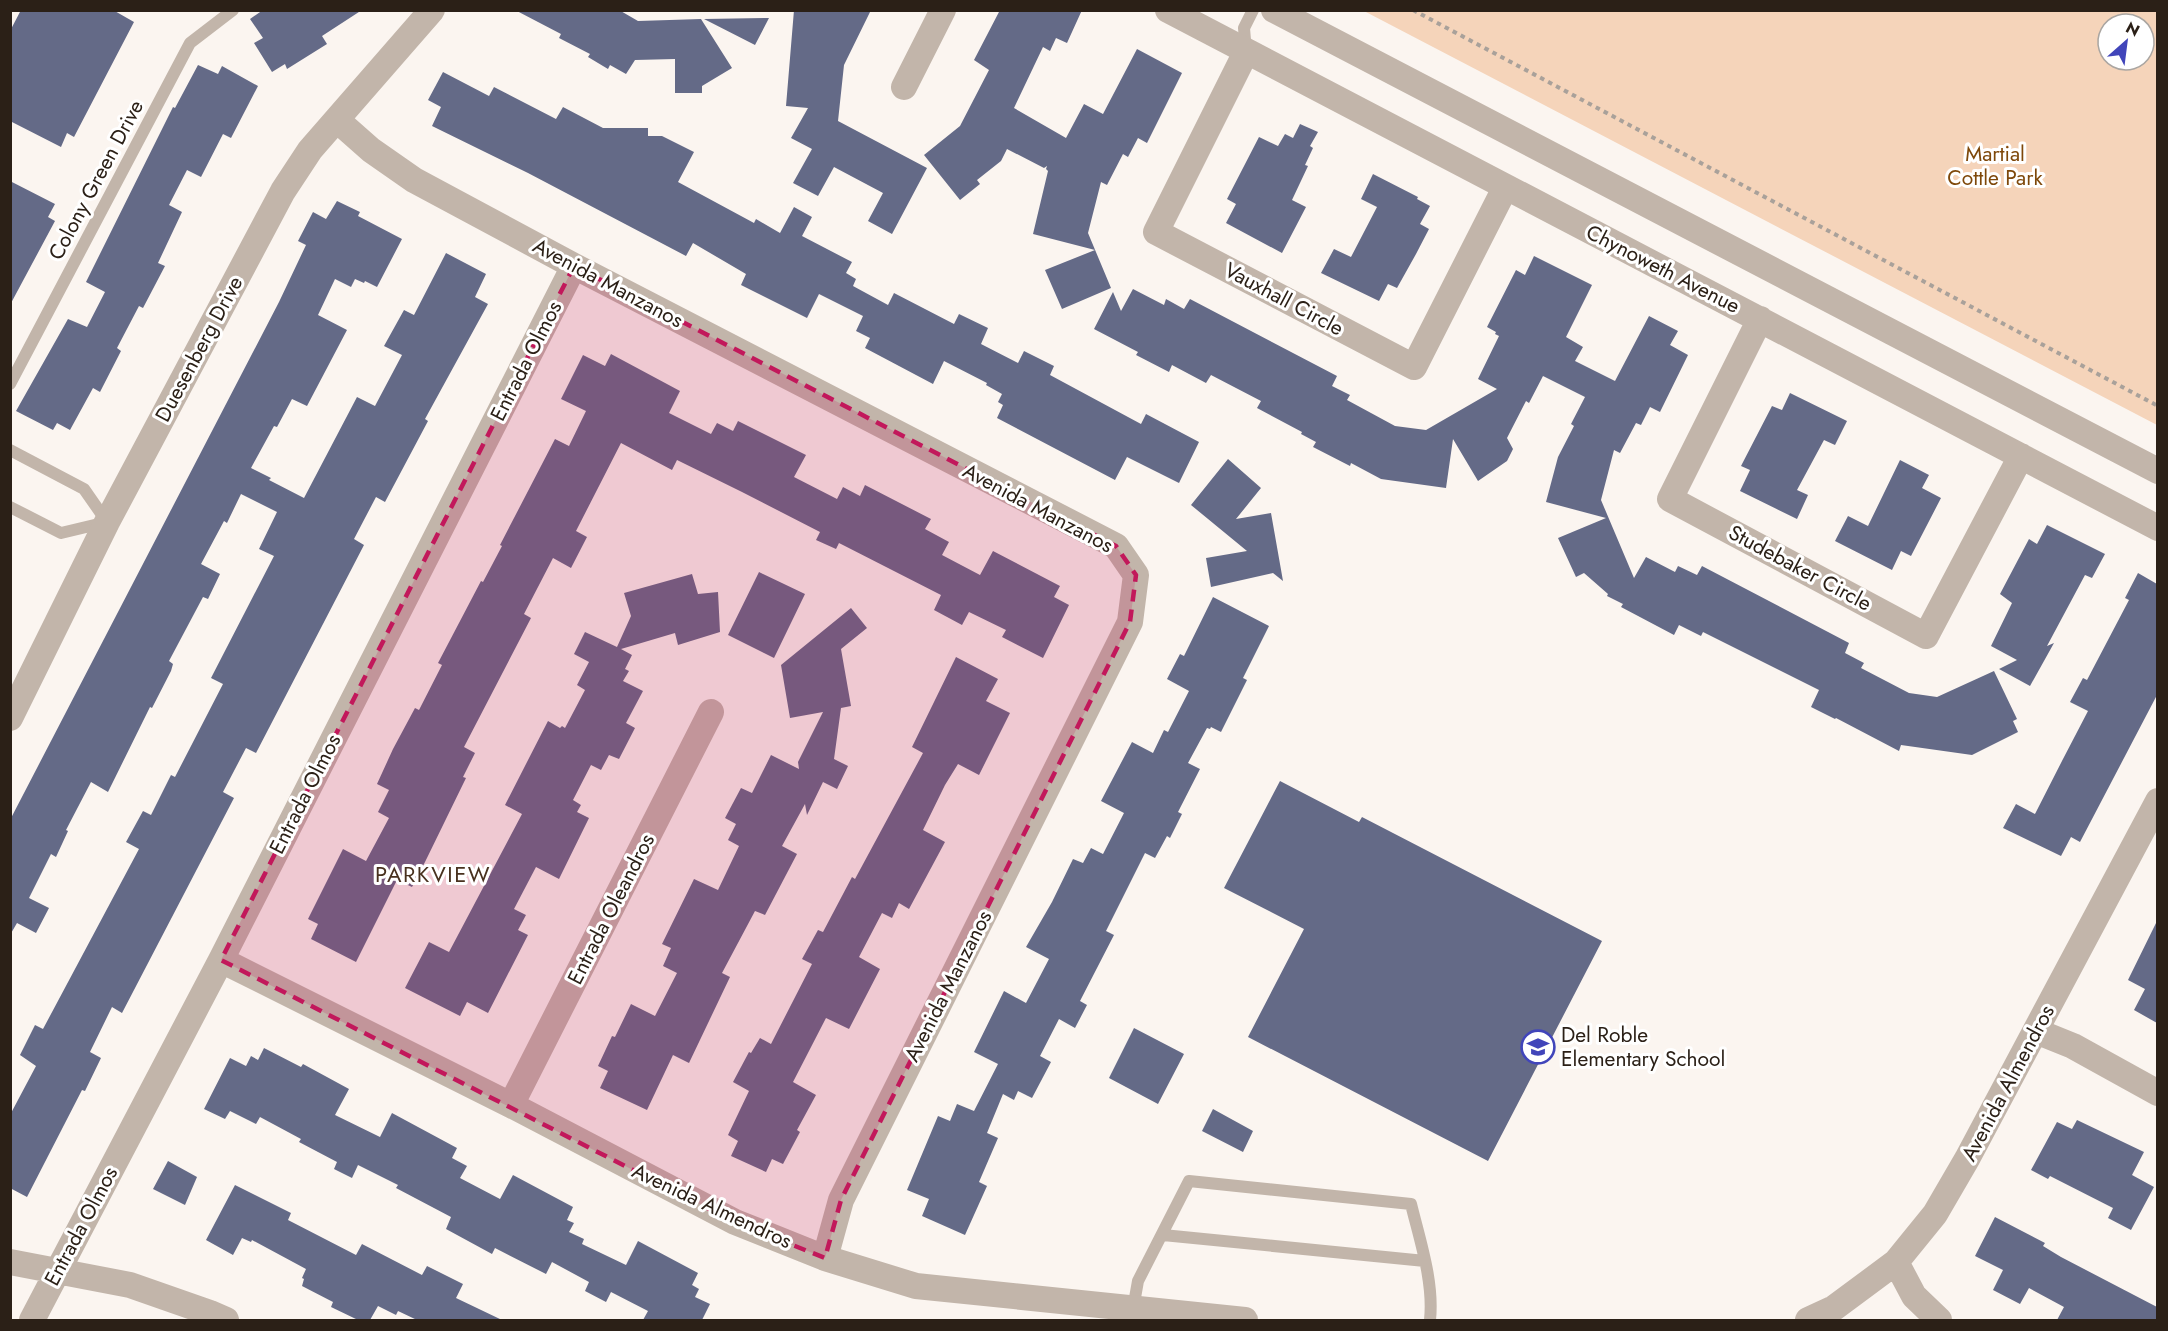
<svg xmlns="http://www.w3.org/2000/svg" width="2168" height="1331" font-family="Jost,sans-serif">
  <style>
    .green { fill: #f5d4ba; fill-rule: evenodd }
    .building { fill: #646a87 }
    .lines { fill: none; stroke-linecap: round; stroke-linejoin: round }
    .path { stroke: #a9a19a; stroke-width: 4; stroke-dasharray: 4.5 4.5; stroke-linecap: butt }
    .lane { stroke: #c2b5aa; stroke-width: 12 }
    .street { stroke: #c2b5aa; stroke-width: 26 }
    .marked { fill: #c2185b; fill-opacity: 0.2; stroke: #c2185b; stroke-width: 4.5; stroke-dasharray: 12 8; stroke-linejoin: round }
    .labels { text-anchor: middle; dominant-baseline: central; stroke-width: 6; stroke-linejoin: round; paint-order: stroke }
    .park-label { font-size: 21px; fill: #7e480a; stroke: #fff }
    .street-label { font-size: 21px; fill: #2b2017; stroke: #fff }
    .poi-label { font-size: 21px; fill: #2b2017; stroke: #fff; text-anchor: start }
    .neighbourhood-label { font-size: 22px; letter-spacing: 1.5px; fill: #48311e; stroke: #fff }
  </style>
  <rect width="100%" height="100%" fill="#fbf5f0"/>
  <!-- green -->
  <path class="green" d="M1364,11H2157V425ZM2108,24H2144V60H2108Z"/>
  <!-- building -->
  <path class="building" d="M21,10H113L134,22L74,137L67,133L61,147L10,121V31Z
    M263,10H362L322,36L327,44L287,69L285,64L272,72L254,43L263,38L250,19Z
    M515,10H619L638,21L701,19L732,68L702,86V93H675V59L635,60L626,74L610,65L608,69L588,57L590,54L559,38L561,34Z
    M794,10H871L844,65L838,121L927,168L892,234L868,221L883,193L834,167L818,196L793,183L812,149L791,138L808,108L786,106Z
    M1000,10H1082L1067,43L1056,38L1050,51L1043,47L1014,108L1066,138L1084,104L1103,114L1137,49L1182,73L1147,143L1138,138L1128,157L1123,154L1107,185L1101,182L1088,233L1111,288L1062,309L1045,270L1095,250L1033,234L1048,171L1046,169L1047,166L1044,168L1007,149L1001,161L977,180L980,184L960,200L924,155L960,126L989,70L974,60Z
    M769,18L755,45L704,19Z
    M198,65L218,74L222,66L258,86L231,138L223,134L201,177L187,170L169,205L182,212L158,263L165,266L143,308L139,306L117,348L121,351L100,392L93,388L70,430L57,423L53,430L16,411L68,319L87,327L105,292L86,282L173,107L175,108Z
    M443,72L489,96L494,87L556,119L563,107L603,128H648V136H662L694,152L678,182L754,223L756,219L780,233L794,207L812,217L802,236L852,262L846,273L856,279L853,286L888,305L894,293L954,324L959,314L988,328L981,344L1018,363L1024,351L1054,366L1050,375L1141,424L1146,414L1199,442L1179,483L1127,457L1115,480L997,418L1003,405L998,402L1002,394L986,385L987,383L944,361L933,384L865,348L870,338L856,331L863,316L819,294L807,318L741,285L746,274L693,243L686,256L528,173L432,126L441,107L428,100Z
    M1300,124L1318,132L1310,146L1313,148L1305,165L1308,166L1292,200L1306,207L1282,253L1226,223L1236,204L1227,199L1259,137L1278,146L1285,134L1293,138Z
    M1373,174L1418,197L1417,199L1430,206L1420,224L1429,229L1416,254L1397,288L1388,284L1379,301L1321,273L1334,249L1351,257L1377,207L1361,199Z
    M10,181L55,204L48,217L55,221L10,305Z
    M337,201L360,212L358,216L402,239L377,287L365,281L364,283L355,279L351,287L335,279L318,315L347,330L307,406L292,399L277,427L274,426L251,468L271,478L269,480L304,498L357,397L375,406L402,355L384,346L404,310L414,315L446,253L486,274L475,297L488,304L425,419L428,421L385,502L376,497L354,539L364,545L256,753L246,748L223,792L234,798L122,1013L112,1007L90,1052L101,1058L85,1091L82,1090L27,1197L10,1188V1115L36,1066L20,1055L35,1025L43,1029L139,849L126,842L143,811L151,815L171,775L175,777L223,684L211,678L274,556L259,549L277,512L241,494L227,523L224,521L201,564L220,574L208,599L203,597L169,661L173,664L171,671L152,708L150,707L108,792L91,782L66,830L68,831L56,857L51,854L29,898L49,908L36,933L17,923L10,935V820L279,302L306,245L298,241L313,212L326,219Z
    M1534,256L1592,285L1566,337L1583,347L1575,361L1615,381L1649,316L1678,331L1670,345L1688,355L1660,412L1650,407L1641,425L1636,423L1620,453L1614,450L1601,500L1634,578L1646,557L1675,572L1678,566L1697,575L1702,566L1849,643L1845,653L1864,663L1861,668L1909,693L1937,697L1994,671L2017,719L2013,721L2018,732L1972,755L1901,745L1899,751L1836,718L1835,719L1811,707L1819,690L1703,632L1701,636L1679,625L1674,635L1621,607L1623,604L1607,596L1608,594L1584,573L1576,577L1558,538L1606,518L1546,502L1558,457L1574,426L1571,424L1585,397L1543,376L1529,403L1526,401L1507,438L1513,449L1507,461L1478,481L1453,439L1446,488L1381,479L1351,463L1350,466L1313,447L1316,442L1301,434L1302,432L1257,408L1261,401L1211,375L1206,383L1172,365L1169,372L1136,355L1138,352L1094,329L1113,292L1121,311L1133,289L1164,305L1166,299L1184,309L1190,299L1337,376L1332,386L1350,395L1347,400L1395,426L1426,430L1497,389L1478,379L1499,336L1495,334L1496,332L1487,327L1516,270L1525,275Z
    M611,354L680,391L669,413L711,434L717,423L733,431L738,421L806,455L794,477L837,499L843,487L860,496L865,485L931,519L925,529L949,542L942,555L980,575L993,551L1060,586L1054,597L1069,605L1043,658L1002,637L1006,630L969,612L962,625L934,610L941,595L839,543L836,549L816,540L820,532L742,492L677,460L672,470L621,443L576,531L587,537L571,568L553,558L524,614L531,618L464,747L475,753L463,777L466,778L425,862L412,887L397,880L356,962L311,939L318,924L308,919L343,849L366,861L389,818L378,812L389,790L377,784L393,749L415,708L419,710L442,665L438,663L481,581L483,582L502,546L500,545L555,439L569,446L586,411L561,399L583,355L605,366Z
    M1790,393L1847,421L1835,445L1824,440L1797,490L1808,495L1797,519L1740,491L1750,470L1741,466L1772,406L1782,410Z
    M1228,459L1261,488L1236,519L1271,513L1283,581L1273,573L1211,587L1206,558L1247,551L1191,505Z
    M1900,460L1929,475L1922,488L1941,498L1911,556L1901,551L1892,570L1835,541L1848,516L1868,526Z
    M2047,525L2105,554L2092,578L2085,575L2047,646L2054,643L2030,686L1999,669L2017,660L1991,646L2012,603L2000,594L2029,539L2037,544Z
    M759,572L805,594L774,658L728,635Z
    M2138,573L2157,584V695L2080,842L2071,837L2061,856L2003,828L2016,804L2035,814L2063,759L2088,711L2070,702L2083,678L2087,680L2129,600L2125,598Z
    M692,574L698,594L718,592L720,632L678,645L675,633L621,649L632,655L625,669L629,671L623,681L643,691L626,723L635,728L619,759L609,755L601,770L591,765L573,800L581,805L577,812L589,818L559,879L536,867L514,909L526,915L518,930L528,935L488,1013L467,1002L460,1016L405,988L429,942L449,952L522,814L505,805L548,721L560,728L562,726L565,728L585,690L577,685L589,662L574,654L585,632L617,647L631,616L624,593Z
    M1213,597L1269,626L1243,678L1247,680L1221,732L1211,727L1210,729L1207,728L1188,763L1200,769L1178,812L1182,814L1170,838L1167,836L1155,858L1145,853L1106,931L1114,935L1080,1001L1087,1005L1075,1028L1059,1019L1040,1056L1051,1062L1032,1098L1018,1091L1014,1100L1003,1094L987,1133L998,1138L979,1182L987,1186L965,1235L922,1216L929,1199L907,1190L938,1116L950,1121L957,1104L974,1111L998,1064L974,1052L1004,991L1026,1003L1049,959L1026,947L1052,902L1073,859L1083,863L1091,848L1103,854L1124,813L1101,801L1132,742L1153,753L1164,730L1168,732L1189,691L1167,679L1180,654L1184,656Z
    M851,608L867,628L841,649L851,706L841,708L834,759L848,766L837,789L823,782L807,815L805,804L782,846L797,854L765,915L755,911L722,973L730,977L689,1063L673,1055L647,1110L600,1088L608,1071L598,1066L612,1036L615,1037L631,1004L655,1016L677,973L663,966L671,948L662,944L694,879L718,890L739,846L728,840L736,824L725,818L741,788L752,793L771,755L799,769L798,762L823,712L790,718L781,665Z
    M956,657L998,679L986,701L1010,713L979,775L958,764L945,785L923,830L945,842L909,909L899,903L892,918L882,913L859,957L880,969L849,1029L826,1018L793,1082L816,1095L797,1130L800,1132L783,1164L772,1159L766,1172L731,1156L738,1141L728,1135L749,1091L733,1082L749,1052L751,1053L760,1038L771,1044L812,964L802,959L818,930L823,932L852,877L855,879L923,753L912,747Z
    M1280,781L1359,822L1362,817L1602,941L1488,1161L1248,1037L1304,929L1224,888Z
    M2157,921V1023L2134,1010L2145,989L2128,980Z
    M1134,1028L1184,1054L1158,1104L1109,1078Z
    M264,1048L301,1067L303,1064L349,1089L335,1115L380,1137L392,1113L457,1148L452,1158L467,1166L460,1178L500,1199L513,1175L573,1207L567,1220L574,1223L569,1232L584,1239L582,1244L626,1265L638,1241L698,1273L692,1285L699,1289L695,1297L710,1304L702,1320H643L648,1311L611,1292L606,1302L585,1291L589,1282L552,1262L546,1274L495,1248L492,1254L446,1229L451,1217L396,1188L398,1185L358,1165L352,1178L334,1169L337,1162L299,1142L301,1139L260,1117L256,1124L230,1111L225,1119L204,1109L230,1058L246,1066L251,1056L258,1060Z
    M1213,1109L1253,1131L1243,1152L1202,1131Z
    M2077,1120L2144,1152L2132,1175L2154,1187L2131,1230L2108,1218L2113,1208L2050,1176L2048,1179L2031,1170L2057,1122L2072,1129Z
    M168,1161L197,1177L185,1205L153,1189Z
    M235,1185L291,1213L288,1220L356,1255L362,1244L422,1275L427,1266L463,1284L456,1298L502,1320H417L398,1311L396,1315L378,1306L370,1320H358L331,1307L333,1302L302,1286L304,1279L302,1278L306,1269L252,1240L251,1242L242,1238L233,1255L206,1240Z
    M1995,1217L2045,1243L2043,1246L2061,1257L2157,1307V1320H2057L2064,1307L2029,1288L2020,1304L1993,1290L2003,1270L1975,1256Z"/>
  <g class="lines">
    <!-- path -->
    <path class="path" d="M1413,10L2158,406"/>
    <!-- lane -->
    <path class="lane" d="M1246,52L1244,28L1253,10
      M10,384L190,43L233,10
      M10,450L84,489L107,522L61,533L10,507
      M1163,1235L1425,1261
      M1133,1309L1138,1281L1189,1181L1411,1204C1420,1241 1434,1282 1430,1320"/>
    <!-- street -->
    <path class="street" d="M1168,10L2158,528
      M1274,10L2158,471
      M1246,52L1156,232L1414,367L1505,188
      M904,87L943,10
      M337,120L371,150L414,180L574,266L1116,546L1136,575L1130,622L841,1200L825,1258
      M1760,319L1670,499L1926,636L2021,456
      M10,718L107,522L283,191L310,150L432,10
      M221,960L511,1105L735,1222L825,1258L916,1286L1245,1320
      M2036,1031L2073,1046L2158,1093
      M511,1105L711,712
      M10,1262L130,1285L210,1313L226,1320
      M1896,1262L1914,1296L1939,1320
      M32,1320L221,960L574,266
      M1808,1320L1834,1308L1896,1262L1935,1214L1967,1159L2158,801"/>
  </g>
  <!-- marked area -->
  <path class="marked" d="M574,266L1116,546L1136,575L1130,622L841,1200L825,1258L735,1222L221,960Z"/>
  <!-- icons -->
  <defs>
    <symbol id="school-ring" viewBox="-11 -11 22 22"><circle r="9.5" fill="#fff" stroke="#4145ba" stroke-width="1.5"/><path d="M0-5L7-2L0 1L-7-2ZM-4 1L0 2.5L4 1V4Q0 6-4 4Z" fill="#4145ba"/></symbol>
  </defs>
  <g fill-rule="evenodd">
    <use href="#school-ring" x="1519" y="1028" width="38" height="38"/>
  </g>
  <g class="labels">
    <!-- park labels -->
    <g class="park-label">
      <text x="1995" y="154">Martial<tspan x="1995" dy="24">Cottle Park</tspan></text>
    </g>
    <!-- street labels -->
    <g class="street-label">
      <text transform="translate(96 180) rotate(-62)">Colony Green Drive</text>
      <text transform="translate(1663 269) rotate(27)">Chynoweth Avenue</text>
      <text transform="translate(608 283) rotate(28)">Avenida Manzanos</text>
      <text transform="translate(1284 299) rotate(28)">Vauxhall Circle</text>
      <text transform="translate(199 349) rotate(-62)">Duesenberg Drive</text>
      <text transform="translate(526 361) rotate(-63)">Entrada Olmos</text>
      <text transform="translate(1038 508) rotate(28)">Avenida Manzanos</text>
      <text transform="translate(1800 568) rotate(28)">Studebaker Circle</text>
      <text transform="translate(305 794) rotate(-63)">Entrada Olmos</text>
      <text transform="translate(611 909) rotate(-63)">Entrada Oleandros</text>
      <text transform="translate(948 986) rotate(-63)">Avenida Manzanos</text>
      <text transform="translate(2008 1083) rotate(-62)">Avenida Almendros</text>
      <text transform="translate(712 1206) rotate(25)">Avenida Almendros</text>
      <text transform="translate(81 1226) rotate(-62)">Entrada Olmos</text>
    </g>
    <!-- poi labels -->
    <g class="poi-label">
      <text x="1561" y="1035">Del Roble<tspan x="1561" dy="24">Elementary School</tspan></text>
    </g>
    <!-- neighbourhood labels -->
    <g class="neighbourhood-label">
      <text x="433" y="874">PARKVIEW</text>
    </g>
  </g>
  <!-- border -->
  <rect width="2168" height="1331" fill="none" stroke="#2b2017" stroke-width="24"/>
  <!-- north arrow -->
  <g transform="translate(2126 42) rotate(28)"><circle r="28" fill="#ffffff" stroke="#aaa6a2" stroke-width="1.5"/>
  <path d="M0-4.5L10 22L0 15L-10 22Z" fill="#4145ba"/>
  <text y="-9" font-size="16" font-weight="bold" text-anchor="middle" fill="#2b2017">N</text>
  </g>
</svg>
